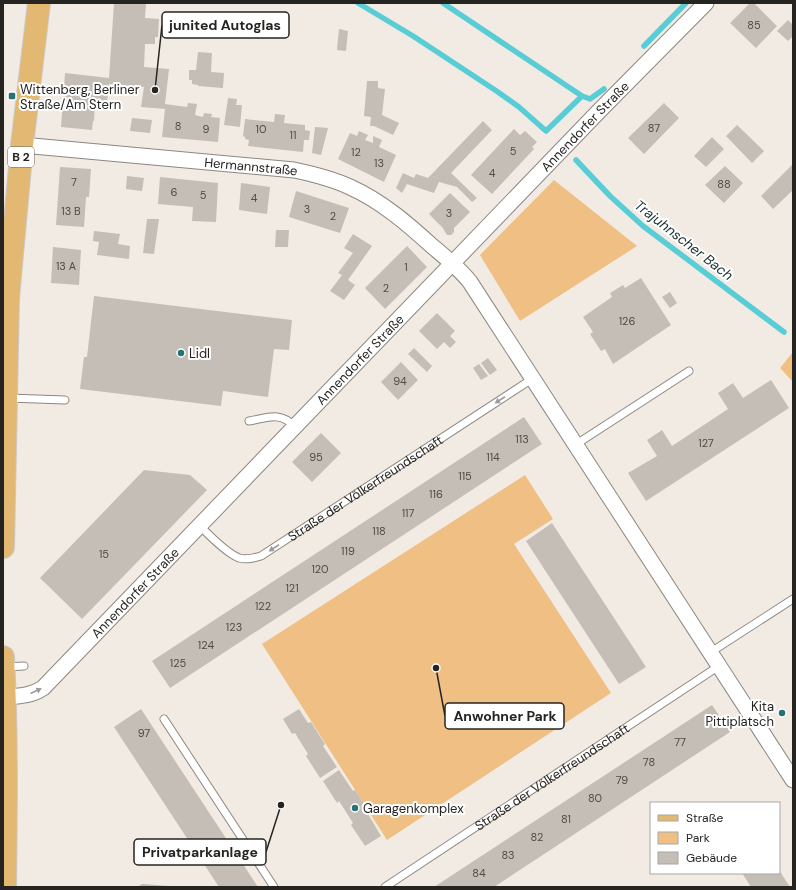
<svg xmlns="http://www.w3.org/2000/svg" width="796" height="890" font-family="'DM Sans',sans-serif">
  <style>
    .green { fill: #efbf84 }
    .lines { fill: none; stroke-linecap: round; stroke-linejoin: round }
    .stream { stroke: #58cdd5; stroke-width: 5.5 }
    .building { fill: #c5beb6 }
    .lane-casing { stroke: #8d8780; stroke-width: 9 }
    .street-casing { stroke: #8d8780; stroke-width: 17 }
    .primary-casing { stroke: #cbcaca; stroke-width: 24 }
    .lane { stroke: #fff; stroke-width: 7 }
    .street { stroke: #fff; stroke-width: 15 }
    .primary { stroke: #e2b873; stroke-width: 22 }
    .oneway { fill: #9d9c9b }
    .poi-dot { fill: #287277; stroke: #fff; stroke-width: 1.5 }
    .labels { text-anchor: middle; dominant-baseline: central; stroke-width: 4; stroke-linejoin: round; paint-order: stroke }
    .number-label { font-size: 11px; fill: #4e4a46 }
    .shield { fill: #fff; stroke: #676664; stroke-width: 1 }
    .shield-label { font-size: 12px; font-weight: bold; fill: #262421 }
    .poi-label { font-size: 13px; fill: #262421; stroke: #fff; text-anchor: start }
    .street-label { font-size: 13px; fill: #262421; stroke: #fff }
    .water-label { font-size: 14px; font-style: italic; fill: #1b3031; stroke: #fff }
    .leader { fill: none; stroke: #262421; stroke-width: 1.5 }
    .callout-dot { fill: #262421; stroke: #fff; stroke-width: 1.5 }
    .callout { fill: #fff; stroke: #262421; stroke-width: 1.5 }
    .callout-label { font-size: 14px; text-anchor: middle; font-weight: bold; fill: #262421 }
  </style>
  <rect width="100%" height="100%" fill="#f2ebe3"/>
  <!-- green -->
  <path class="green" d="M554,180L637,246L520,321L480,255Z
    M793,352V382L780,368Z
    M525,475L553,519L514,544L611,693L387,840L262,644Z"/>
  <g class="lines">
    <!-- stream -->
    <path class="stream" d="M358,3L413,36L498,92L519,107L546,131L582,96L443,3
      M644,46L686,3
      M582,96L590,99L604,89
      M576,160L610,196L643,226L784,332"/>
  </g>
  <!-- building -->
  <path class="building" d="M114,3H146L145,18L159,19L158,37H155V44H145L144,67L169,69L165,104L187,107L188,103L197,104L195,115L203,117L204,113L212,114L211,117L220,118L218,142L162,137L165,109L141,107L144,87L109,84L107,103L95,102L94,121H93L92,130L61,127L65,73L109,78Z
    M750,3H754L777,26L756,48L730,23Z
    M788,20L793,25V36L788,41L777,31Z
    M339,29L348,31L346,51L337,50Z
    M198,52L212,53L211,72L224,73L223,88L198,86V85L192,84V80H189V70H196Z
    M367,81H378V88L385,89L382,115L399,123L393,135L374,126H370L371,117L364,116Z
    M228,98L237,99L236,105H242L240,127L224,125Z
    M664,103L679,118L644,154L628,138Z
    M275,114L285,115L284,123L305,125V130L310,131L309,140H304L303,152L248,146L249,140L245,139V137L243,136L245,119L274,122Z
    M132,118L152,120L150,133L130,131Z
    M483,121L492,130L451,173L477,198L472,202L457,187L439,182L434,193L407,184L402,193L396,188L403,173L414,178L416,174L428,178Z
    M737,125L764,151L752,163L726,136Z
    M315,127L328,128L321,155L312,153Z
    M514,129L520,135L525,131L537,142L532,147L534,149L492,194L471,175Z
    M359,131L368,135L365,140L373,143V136L382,140L379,147L396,155L384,182L338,159L350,133L357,136Z
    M712,137L724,149L706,167L694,156Z
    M793,164V190L773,209L761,196Z
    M725,166L743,183L724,203L705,185Z
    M60,167L91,169L89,197H86L84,227L56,225Z
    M127,176L144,178L142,191L126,189Z
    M160,177L218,183L216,222L192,221L193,207L158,204Z
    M241,183L270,187L267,214L239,210Z
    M296,191L349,208L340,233L289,217Z
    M450,193L470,212L454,228V232L451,235H447L445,232L443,228L429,214Z
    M147,219H159L154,254L143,253Z
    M276,230H289L288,247H275Z
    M94,231L120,234L118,244L130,246L129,259L97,255L99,242L93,241Z
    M353,234L372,246L348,280L355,285L344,300L330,291L342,275L338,273L353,253L344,248Z
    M407,246L427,267L385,309L365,288Z
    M53,247L81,250L79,285L51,283Z
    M641,278L671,325L613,364L605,349L601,351L590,334L593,332L583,317L612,297L610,293L623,285L625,288Z
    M670,292L677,303L670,308L662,297Z
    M94,296L292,320L289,350L274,349L268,397L223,391L221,406L80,389L84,357H87Z
    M437,313L455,331L450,336L456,342L450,348L444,342L437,349L419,331Z
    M414,348L432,366L427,372L408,354Z
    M488,358L497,370L490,375L481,363Z
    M401,362L418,380L398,400L381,382Z
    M479,364L488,376L481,380L473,368Z
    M771,380L789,408L646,501L628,473L657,456L647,440L662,430L672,446L728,409L718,393L733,383L743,398Z
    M524,417L542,444L170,688L152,661Z
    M321,433L341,453L312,482L292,462Z
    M144,470L190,475L207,490L82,619L40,578Z
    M552,523L646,667L619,684L526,541Z
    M712,705L730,732L494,887H434Z
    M141,709L258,887H219L114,727Z
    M299,709L308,723L311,722L325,744L323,746L337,767L320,778L306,756L308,754L295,733L292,734L283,719Z
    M339,770L353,791L355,790L370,813L368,814L381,836L365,846L351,825L353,823L339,801L337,803L323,781Z
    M779,870L790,887H751L742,873H779Z
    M142,884L169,886V887H137Z"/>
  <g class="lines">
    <defs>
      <g id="lane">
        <path d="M8,398L65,400"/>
        <path d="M249,421C268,418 278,411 295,426"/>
        <path d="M575,445L689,371"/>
        <path id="s1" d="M199,525C209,535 226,553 239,558C247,560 254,558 261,556L532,379"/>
        <path d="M711,652L793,599"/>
        <path d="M5,667L24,666"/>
        <path d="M164,719L274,887"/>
        <path id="s2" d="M385,887L719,666"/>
      </g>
      <g id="street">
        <path id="s3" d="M22,145L294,170C313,174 333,179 350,187C381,201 407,223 432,246C445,257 459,268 470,282L793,780"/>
        <path id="s4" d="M5,697C19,696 31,696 43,688L601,109L706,3"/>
      </g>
      <path id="primary" d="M3,547L8,298L22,145L39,3
        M3,657C7,733 6,810 5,887"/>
    </defs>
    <!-- lane casing -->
    <use href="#lane" class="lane-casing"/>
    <!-- street casing -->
    <use href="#street" class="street-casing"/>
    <!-- primary casing -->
    <use href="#primary" class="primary-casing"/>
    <!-- lane -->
    <use href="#lane" class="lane"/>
    <!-- street -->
    <use href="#street" class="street"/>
    <!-- primary -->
    <use href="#primary" class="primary"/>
  </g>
  <!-- one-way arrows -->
  <defs><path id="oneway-solid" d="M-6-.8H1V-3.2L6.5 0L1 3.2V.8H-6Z"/></defs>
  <g class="oneway">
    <use href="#oneway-solid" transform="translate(500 400) rotate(147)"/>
    <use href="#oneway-solid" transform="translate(274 548) rotate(147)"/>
    <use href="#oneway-solid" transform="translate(36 691) rotate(-25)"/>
  </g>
  <!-- markers -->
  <g class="poi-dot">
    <rect x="8" y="92" width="8" height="8" rx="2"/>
    <circle cx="181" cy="353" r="4"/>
    <circle cx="782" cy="713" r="4"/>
    <circle cx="355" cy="808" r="4"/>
  </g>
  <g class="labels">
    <!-- number labels -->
    <g class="number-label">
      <text x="754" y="25">85</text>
      <text x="178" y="126">8</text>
      <text x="654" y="128">87</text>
      <text x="206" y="129">9</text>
      <text x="261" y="129">10</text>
      <text x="293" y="135">11</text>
      <text x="513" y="151">5</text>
      <text x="356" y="152">12</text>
      <text x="379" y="163">13</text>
      <text x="492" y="173">4</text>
      <text x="74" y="182">7</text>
      <text x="724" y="184">88</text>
      <text x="174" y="192">6</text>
      <text x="203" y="195">5</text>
      <text x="254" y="198">4</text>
      <text x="307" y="209">3</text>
      <text x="71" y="211">13 B</text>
      <text x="449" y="213">3</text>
      <text x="333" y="216">2</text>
      <text x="66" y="266">13 A</text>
      <text x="406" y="267">1</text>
      <text x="386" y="288">2</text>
      <text x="627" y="321">126</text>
      <text x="400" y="381">94</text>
      <text x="522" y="439">113</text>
      <text x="706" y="443">127</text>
      <text x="316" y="457">95</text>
      <text x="493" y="457">114</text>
      <text x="465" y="476">115</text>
      <text x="436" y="494">116</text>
      <text x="408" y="513">117</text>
      <text x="379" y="531">118</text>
      <text x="348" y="551">119</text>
      <text x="104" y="554">15</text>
      <text x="320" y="569">120</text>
      <text x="292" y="588">121</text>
      <text x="263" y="606">122</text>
      <text x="234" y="627">123</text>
      <text x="206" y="645">124</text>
      <text x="178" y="663">125</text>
      <text x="144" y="733">97</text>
      <text x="680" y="742">77</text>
      <text x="649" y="762">78</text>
      <text x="622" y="780">79</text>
      <text x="595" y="798">80</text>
      <text x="566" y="819">81</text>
      <text x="537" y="837">82</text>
      <text x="508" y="855">83</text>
      <text x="479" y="873">84</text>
    </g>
    <!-- shield labels -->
    <rect class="shield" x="8" y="147" width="26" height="20" rx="3"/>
    <g class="shield-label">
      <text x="21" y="157">B 2</text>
    </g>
    <!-- poi labels -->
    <g class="poi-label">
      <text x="20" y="89">Wittenberg, Berliner<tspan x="20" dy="15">Straße/Am Stern</tspan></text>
      <text x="189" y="353">Lidl</text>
      <text x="774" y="706" text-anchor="end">Kita<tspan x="774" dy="15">Pittiplatsch</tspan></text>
      <text x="363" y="808">Garagenkomplex</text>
    </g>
    <!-- street labels -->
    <g class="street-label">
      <text stroke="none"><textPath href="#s4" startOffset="820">Annendorfer Straße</textPath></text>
      <text stroke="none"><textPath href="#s3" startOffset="230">Hermannstraße</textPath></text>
      <text stroke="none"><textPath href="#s4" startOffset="496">Annendorfer Straße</textPath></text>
      <text stroke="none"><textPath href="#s1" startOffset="199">Straße der Völkerfreundschaft</textPath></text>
      <text stroke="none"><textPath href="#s4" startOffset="172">Annendorfer Straße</textPath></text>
      <text stroke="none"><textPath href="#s2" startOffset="200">Straße der Völkerfreundschaft</textPath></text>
    </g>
    <!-- water labels -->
    <g class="water-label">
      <text transform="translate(684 240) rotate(38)">Trajuhnscher Bach</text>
    </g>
  </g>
  <!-- callouts -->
  <path class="leader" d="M155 90L162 25M436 668L445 716M281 805L266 852"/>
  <g class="callout-dot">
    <circle cx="155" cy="90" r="4"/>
    <circle cx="436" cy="668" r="4"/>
    <circle cx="281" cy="805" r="4"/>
  </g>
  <g class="callout">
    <rect x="162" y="12" width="127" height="26" rx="4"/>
    <rect x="445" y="703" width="119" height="26" rx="4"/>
    <rect x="134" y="839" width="132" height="26" rx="4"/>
  </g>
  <g class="callout-label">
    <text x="225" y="30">junited Autoglas</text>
    <text x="505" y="721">Anwohner Park</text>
    <text x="200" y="857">Privatparkanlage</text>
  </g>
  <!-- border -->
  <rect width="796" height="890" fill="none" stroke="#262421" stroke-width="8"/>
  <!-- legend -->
  <rect x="650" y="802" width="130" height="72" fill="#ffffff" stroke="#a8a7a6"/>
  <rect x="658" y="815" width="20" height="6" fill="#e2b873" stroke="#a8a7a6"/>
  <text x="686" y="822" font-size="12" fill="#262421">Straße</text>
  <rect x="658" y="832" width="20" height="12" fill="#efbf84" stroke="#a8a7a6"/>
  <text x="686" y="842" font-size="12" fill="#262421">Park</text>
  <rect x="658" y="852" width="20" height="12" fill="#c5beb6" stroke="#a8a7a6"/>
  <text x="686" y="862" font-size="12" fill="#262421">Gebäude</text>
</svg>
